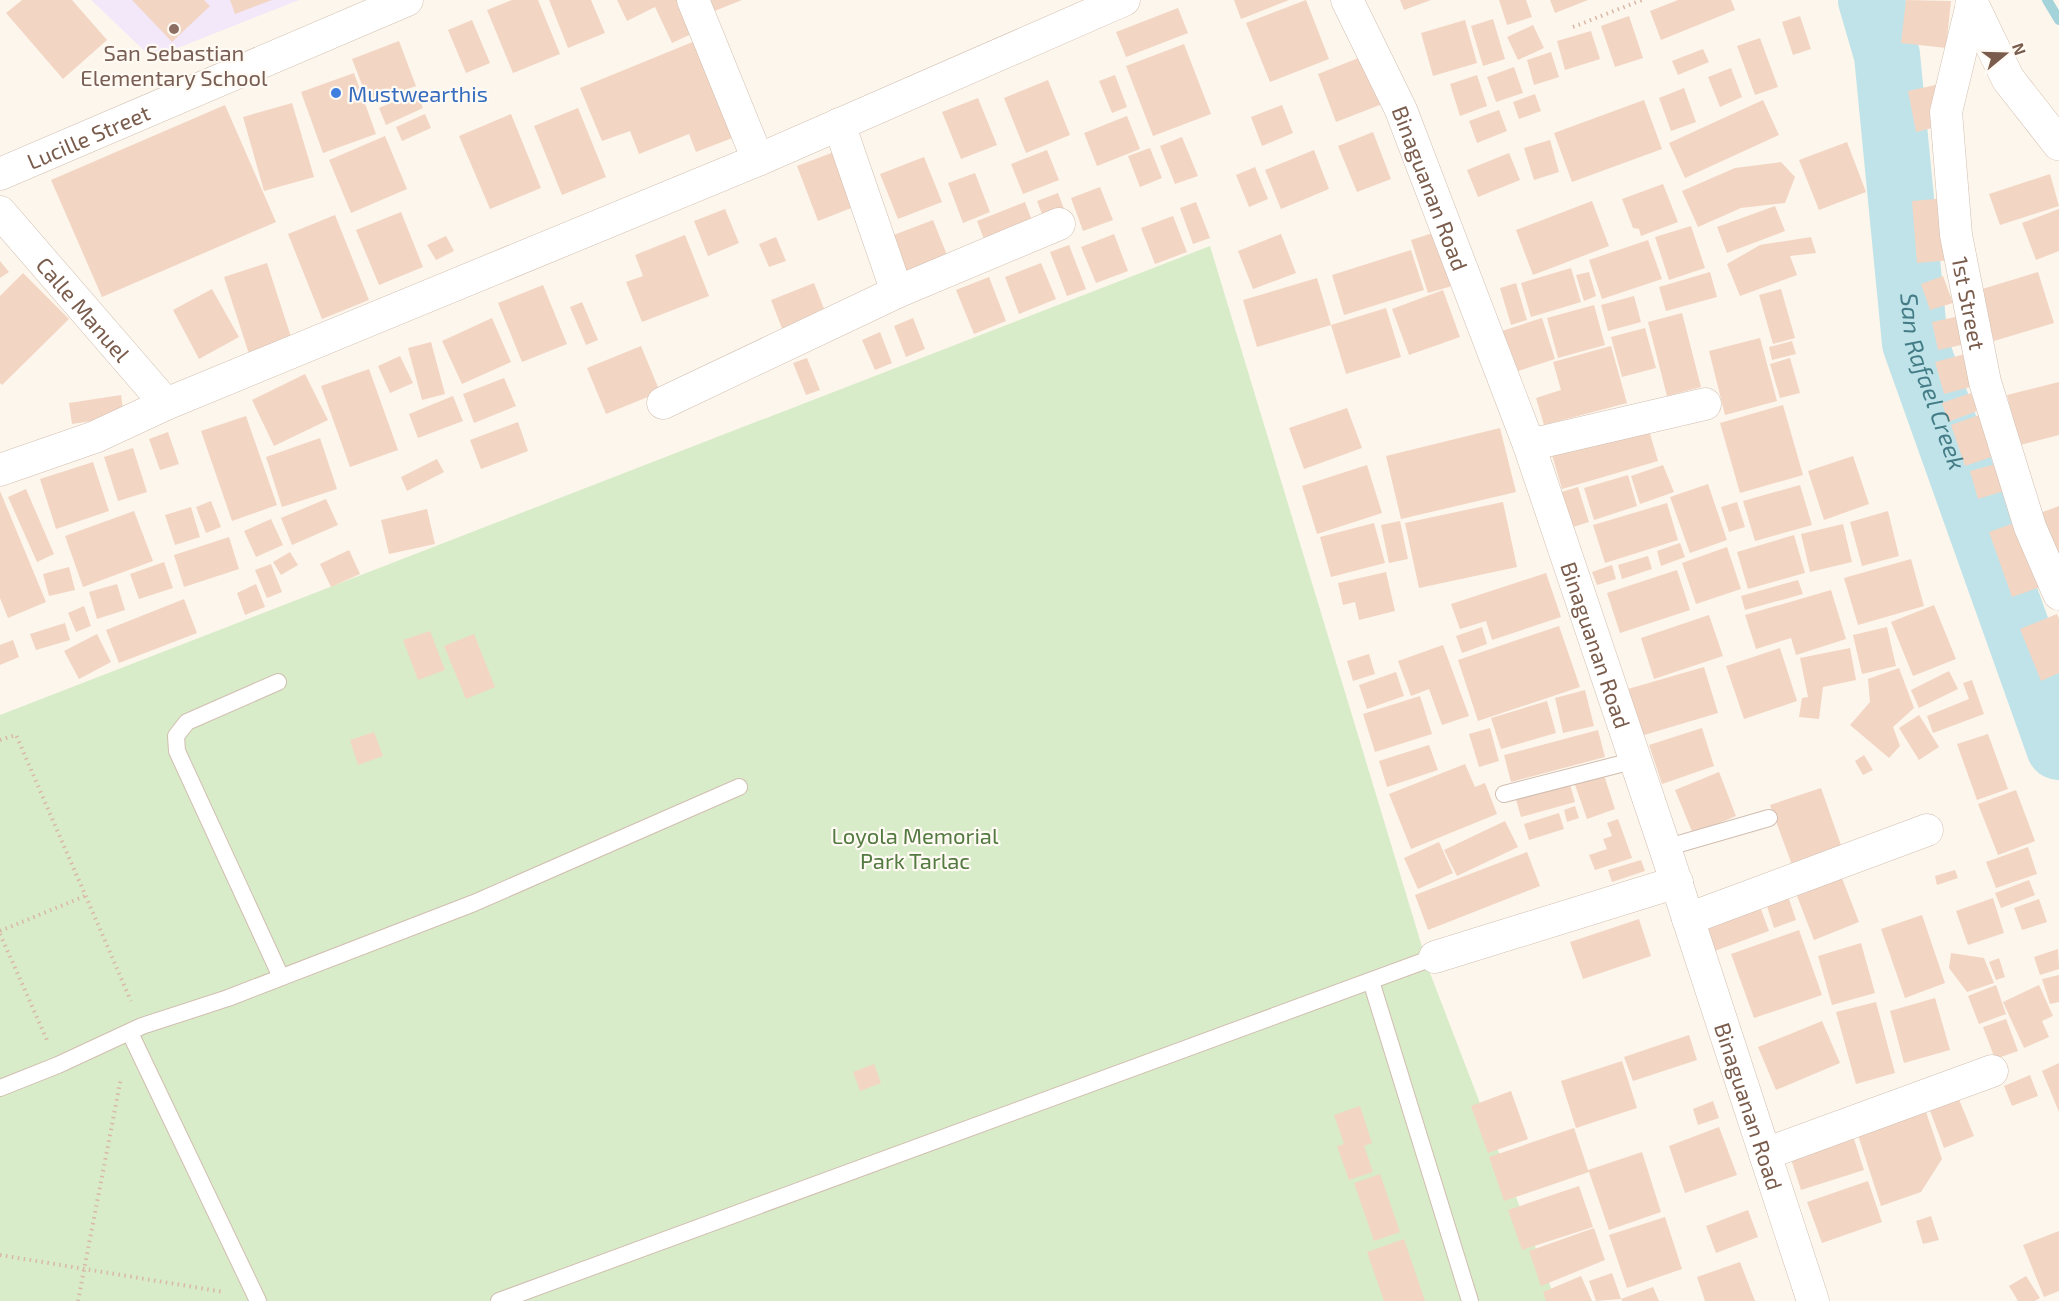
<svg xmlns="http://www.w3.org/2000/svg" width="2059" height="1301" font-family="'Exo 2',sans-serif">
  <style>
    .education { fill: #f3e8fa }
    .green { fill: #d8ecc9 }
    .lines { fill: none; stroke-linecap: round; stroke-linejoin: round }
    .stream { stroke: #a5d3da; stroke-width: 10 }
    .river { stroke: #bfe3e8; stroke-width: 66 }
    .building { fill: #f3d5c3 }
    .lane-casing { stroke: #d1beb0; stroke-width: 18 }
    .street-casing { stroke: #d1beb0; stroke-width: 33 }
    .secondary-casing { stroke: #d6c0b0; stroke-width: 34 }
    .path { stroke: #d9b8a5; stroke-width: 4; stroke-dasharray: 1.5 4.5; stroke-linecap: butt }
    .lane { stroke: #fff; stroke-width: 16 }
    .street { stroke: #fff; stroke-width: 32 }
    .secondary { stroke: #fff; stroke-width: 33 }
    .education-dot { fill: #8d6e63; stroke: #fffaf3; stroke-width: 2 }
    .shop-dot { fill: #3f7fe0; stroke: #fffaf3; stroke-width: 2 }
    .labels { text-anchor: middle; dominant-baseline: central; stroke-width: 4.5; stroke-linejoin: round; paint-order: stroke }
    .education-label { font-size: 22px; fill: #785e54; stroke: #fffaf3 }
    .shop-label { font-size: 22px; fill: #366cbe; stroke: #fffaf3; text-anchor: start }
    .street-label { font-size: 22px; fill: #7a5c4d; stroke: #fffaf3 }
    .park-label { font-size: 22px; fill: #537a41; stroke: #fffaf3 }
    .water-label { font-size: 24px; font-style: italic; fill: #437c86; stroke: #fffaf3 }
  </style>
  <rect width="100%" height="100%" fill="#fdf6ec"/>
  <!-- education -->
  <path class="education" d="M91,0H299L152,58Z"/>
  <!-- green -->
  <path class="green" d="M1210,246L1430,973L1556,1301H0V715Z"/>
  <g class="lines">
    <!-- stream -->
    <path class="stream" d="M2047,0L2059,20"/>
    <!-- river -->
    <path class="river" id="s1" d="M1871,0L1887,55L1915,343L2059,747"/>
  </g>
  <!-- building -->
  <path class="building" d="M22,0H72L107,40L63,79L6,13Z
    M132,0H204L210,6L172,42Z
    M230,0H272L235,14Z
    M512,0H538L560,54L513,73L487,10Z
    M549,0H591L605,33L568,48Z
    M617,0H683L698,31L672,43L655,7L627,21Z
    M707,0H742L712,12Z
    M1234,0H1289L1241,19Z
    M1306,0L1329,59L1270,82L1246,23Z
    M1400,0H1431L1404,10Z
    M1499,0H1526L1532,17L1507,25Z
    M1550,0H1588L1555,13Z
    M1678,0H1731L1735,10L1661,40L1650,11Z
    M1906,0L1951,1L1946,48L1901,43Z
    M1178,8L1188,33L1126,57L1116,32Z
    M1629,16L1643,58L1615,67L1601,26Z
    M1800,16L1811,49L1793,55L1782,22Z
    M1493,19L1505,59L1483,66L1471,26Z
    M472,20L490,63L466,73L448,30Z
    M1465,20L1477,63L1433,76L1421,33Z
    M1533,25L1544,48L1518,60L1507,37Z
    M1591,31L1600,59L1565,70L1557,41Z
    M1760,38L1778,87L1755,95L1737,46Z
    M399,41L416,86L369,103L352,59Z
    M695,41L735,137L696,152L689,134L639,154L630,131L602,141L580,88Z
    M1184,44L1211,114L1153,136L1126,66Z
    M1703,49L1709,62L1678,75L1672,61Z
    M1551,52L1559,77L1534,85L1527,60Z
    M1366,55L1385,103L1336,122L1318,74Z
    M1514,67L1523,93L1496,102L1487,77Z
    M1731,68L1742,97L1720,107L1708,77Z
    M354,73L376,134L323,153L301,92Z
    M1115,75L1127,107L1112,113L1099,81Z
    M1477,75L1487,106L1460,116L1450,84Z
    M1048,80L1070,135L1026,153L1004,98Z
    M1940,84L1932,128L1916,132L1908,91Z
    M1684,88L1696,122L1671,131L1659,98Z
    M416,92L423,108L386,125L379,108Z
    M1535,94L1541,111L1519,119L1513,102Z
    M978,98L997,145L961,159L942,112Z
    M1644,100L1662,149L1572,182L1554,133Z
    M1763,100L1779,135L1685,178L1669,143Z
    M292,103L314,177L264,191L243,117Z
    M225,105L276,222L102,297L51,180Z
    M1282,105L1293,133L1262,146L1251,117Z
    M578,108L606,177L562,195L534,126Z
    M1499,110L1507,131L1477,143L1469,121Z
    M425,114L431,128L402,141L396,127Z
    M511,114L541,188L490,209L459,136Z
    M1127,116L1140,149L1097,166L1084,133Z
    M1373,132L1391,179L1357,192L1338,146Z
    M385,136L407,189L351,213L329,160Z
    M1182,137L1198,176L1175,184L1160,146Z
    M1550,140L1559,172L1534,180L1524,148Z
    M1847,142L1866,192L1819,210L1799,160Z
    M1150,148L1162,178L1140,187L1128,156Z
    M842,149L864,203L818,221L797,166Z
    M1047,150L1059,180L1023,194L1011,164Z
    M1314,150L1329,189L1281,209L1265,170Z
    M1509,153L1520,180L1478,197L1467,170Z
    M924,157L942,202L898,219L880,174Z
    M1781,162L1795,177L1785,203L1741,208L1698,227L1682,191L1735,168Z
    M1255,167L1268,199L1249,207L1236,175Z
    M975,173L990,212L963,223L948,183Z
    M2050,174L2059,206L2000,225L1989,194Z
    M1663,184L1678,222L1641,236L1639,229L1633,228L1622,199Z
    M1100,187L1113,220L1083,231L1071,198Z
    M1058,193L1066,214L1045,222L1037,201Z
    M1947,198L1952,260L1917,263L1912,201Z
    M1592,201L1609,246L1533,275L1516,230Z
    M1025,202L1036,231L988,250L977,221Z
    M1196,202L1210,238L1193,244L1180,208Z
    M1775,206L1785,231L1727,253L1717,227Z
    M725,209L739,243L708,256L694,221Z
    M2059,209V251L2036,260L2022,223Z
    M401,212L423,267L379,285L356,230Z
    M335,215L369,300L322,319L288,234Z
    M1173,216L1187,252L1155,264L1141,228Z
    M933,220L949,260L907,276L891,236Z
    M1691,226L1705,268L1669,280L1655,237Z
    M1436,232L1452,286L1428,293L1411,240Z
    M1114,234L1128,271L1096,283L1081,247Z
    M1281,234L1296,273L1253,289L1238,251Z
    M685,235L709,296L642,322L626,282L643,276L635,255Z
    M446,236L454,251L436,260L427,245Z
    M776,237L786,261L769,267L759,244Z
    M1811,237L1816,253L1790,256L1797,275L1740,296L1727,264L1760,245Z
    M1648,240L1662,279L1602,299L1589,260Z
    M1069,245L1086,289L1067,296L1050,252Z
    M1411,250L1424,290L1344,315L1332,275Z
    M0,261L9,272L0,278Z
    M267,263L292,340L249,354L224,277Z
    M1041,263L1056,299L1019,314L1005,277Z
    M1571,268L1581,302L1531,317L1521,283Z
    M1589,272L1596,296L1584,301L1576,275Z
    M1710,272L1717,297L1666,311L1659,287Z
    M2038,272L2054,323L1994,341L1979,290Z
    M23,273L69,319L2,385L0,383V296Z
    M1943,276L1953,303L1930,310L1921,284Z
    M989,277L1006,321L974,334L956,290Z
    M1317,278L1331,325L1257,347L1243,300Z
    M814,283L826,314L783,331L771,300Z
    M1516,283L1527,320L1511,325L1500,288Z
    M543,285L567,344L522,362L498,303Z
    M212,289L239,337L199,359L173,310Z
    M1781,289L1795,338L1773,344L1759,295Z
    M1443,290L1460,337L1409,355L1392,309Z
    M1634,296L1641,322L1608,331L1601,305Z
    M582,302L598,340L586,345L570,307Z
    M1594,305L1605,345L1558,358L1547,318Z
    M1386,308L1401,357L1346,374L1331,325Z
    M1682,313L1701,387L1667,396L1648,322Z
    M1960,316L1966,344L1938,350L1932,322Z
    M492,318L511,362L462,384L442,341Z
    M913,318L925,349L906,357L894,326Z
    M1542,318L1555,359L1512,373L1499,332Z
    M1645,328L1656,368L1622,377L1611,337Z
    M880,332L892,363L875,370L862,340Z
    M1760,338L1777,401L1725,415L1709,351Z
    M1792,341L1796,354L1772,360L1769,347Z
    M431,342L445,394L422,400L408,348Z
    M641,346L660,392L606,414L587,368Z
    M1611,346L1627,403L1544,425L1536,398L1561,390L1553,362Z
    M1965,354L1974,386L1944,394L1935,362Z
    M400,356L413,383L390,393L378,366Z
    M807,358L820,390L806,395L793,363Z
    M1790,358L1800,393L1780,398L1770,364Z
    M369,369L398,450L350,467L321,386Z
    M305,374L328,420L274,446L252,400Z
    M504,378L516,406L474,423L463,394Z
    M2059,382V435L2020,445L2007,395Z
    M1971,393L1977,411L1948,422L1942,403Z
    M121,395L124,416L72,424L69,403Z
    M453,396L463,421L418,438L409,414Z
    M1783,405L1803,475L1740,493L1720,423Z
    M1347,408L1362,448L1304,469L1289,428Z
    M1979,415L1994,456L1965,466L1951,425Z
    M246,416L277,505L232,521L201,431Z
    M518,422L528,451L481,469L470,440Z
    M1648,427L1658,461L1562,489L1552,455Z
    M1500,428L1516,492L1401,519L1386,456Z
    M168,432L179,464L160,470L149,439Z
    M320,438L337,489L282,507L266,457Z
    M133,448L147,492L118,501L104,457Z
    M1853,456L1869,504L1824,520L1808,471Z
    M437,459L444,472L407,491L401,477Z
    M93,462L109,511L56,529L40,479Z
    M1996,464L2004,491L1978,499L1970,471Z
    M1367,465L1382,513L1317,534L1302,486Z
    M1663,465L1674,492L1640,504L1631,476Z
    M1628,475L1637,506L1594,520L1584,488Z
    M1708,484L1727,540L1690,553L1670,497Z
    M1800,485L1812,525L1755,541L1743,501Z
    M1578,487L1589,522L1570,528L1558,493Z
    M26,489L54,554L37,562L8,497Z
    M0,491L46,602L8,618L0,598Z
    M326,499L338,525L292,545L281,518Z
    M211,501L221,527L206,533L196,507Z
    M1503,502L1517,567L1419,588L1405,523Z
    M1737,502L1745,527L1729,532L1721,507Z
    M1667,503L1678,540L1605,563L1593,525Z
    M2059,506V562L2035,515Z
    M191,507L200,537L175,545L165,515Z
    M427,509L435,544L389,554L381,520Z
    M134,511L153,561L83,587L65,536Z
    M1888,511L1899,556L1862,566L1850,522Z
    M271,519L283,545L256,557L244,531Z
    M1400,521L1408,559L1389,563L1381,525Z
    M2020,521L2043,586L2012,597L1989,532Z
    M1374,523L1385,563L1331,577L1320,537Z
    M1843,524L1852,562L1810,572L1801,534Z
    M1794,535L1805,573L1748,589L1737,552Z
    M229,537L239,569L184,587L174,555Z
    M1680,543L1685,557L1661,566L1657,551Z
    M1727,547L1741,589L1696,604L1682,563Z
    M349,550L360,574L331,587L320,564Z
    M290,552L298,565L281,575L273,562Z
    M1648,556L1652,569L1622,579L1618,565Z
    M1911,559L1924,606L1858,625L1844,578Z
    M164,562L173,588L139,599L130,574Z
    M271,564L282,592L267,598L255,570Z
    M1612,565L1616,579L1597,585L1592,572Z
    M69,567L75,590L49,596L43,574Z
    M1677,570L1690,610L1620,633L1607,593Z
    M1386,572L1395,611L1359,620L1355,602L1343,605L1338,583Z
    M1546,573L1561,617L1492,640L1486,621L1460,629L1451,604Z
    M1798,580L1803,594L1745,610L1741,596Z
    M117,584L125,610L97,619L89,592Z
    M256,584L265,607L245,615L237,593Z
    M1831,590L1846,639L1796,655L1791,638L1756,649L1745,615Z
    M184,599L197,633L119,663L106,630Z
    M1934,605L1956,659L1913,676L1891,622Z
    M84,606L91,626L76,632L68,613Z
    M2057,614L2059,619V673L2041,681L2020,629Z
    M1709,615L1723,656L1654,679L1641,638Z
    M65,623L70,640L36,650L30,634Z
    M1559,626L1580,687L1478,721L1458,660Z
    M1482,627L1487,644L1462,653L1456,636Z
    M1887,627L1896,666L1862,674L1853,635Z
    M430,631L445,670L418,680L403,640Z
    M97,634L111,662L79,679L64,651Z
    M474,634L495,687L466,699L444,646Z
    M13,640L19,657L0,665V645Z
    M1443,645L1469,716L1442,725L1429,689L1411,696L1398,661Z
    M1780,648L1797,701L1744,719L1726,666Z
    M1850,648L1856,680L1823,687L1819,719L1799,717L1802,698L1808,697L1800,658Z
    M1369,654L1375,674L1353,681L1347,661Z
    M1704,667L1718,713L1634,738L1621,691Z
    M1899,668L1914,708L1893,727L1900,746L1889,758L1850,725L1870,702L1868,679Z
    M1949,671L1958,689L1919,708L1911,690Z
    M1396,672L1404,696L1367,709L1359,685Z
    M1972,680L1984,714L1933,733L1927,716L1969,699L1963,683Z
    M1585,690L1594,726L1563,733L1555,698Z
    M1420,696L1432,734L1375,752L1363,714Z
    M1547,701L1556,733L1501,749L1491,718Z
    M1919,715L1939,747L1919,760L1899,728Z
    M1490,728L1499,761L1479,767L1469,734Z
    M1702,728L1714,766L1662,784L1649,745Z
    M1598,730L1605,757L1511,782L1504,755Z
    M374,732L383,756L358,765L350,740Z
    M1988,734L2008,789L1977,800L1957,744Z
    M1429,745L1438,770L1387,787L1379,761Z
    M1864,755L1873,770L1863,775L1855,761Z
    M1465,764L1475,787L1485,783L1497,814L1411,849L1389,794Z
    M1603,772L1615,809L1587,819L1574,782Z
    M1719,772L1736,816L1693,834L1675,790Z
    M1569,781L1575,802L1521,817L1515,796Z
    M1821,788L1842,848L1792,865L1770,805Z
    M2016,790L2035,841L1998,855L1978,804Z
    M1575,806L1579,818L1567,822L1564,810Z
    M1559,813L1564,829L1529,840L1524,824Z
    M1618,819L1632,858L1595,870L1589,855L1607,849L1603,839L1612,836L1607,823Z
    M1505,821L1518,847L1457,876L1444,850Z
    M1439,842L1453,873L1418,889L1404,858Z
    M2028,847L2037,874L1996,888L1986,862Z
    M1527,852L1540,886L1428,930L1415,895Z
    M1641,860L1645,871L1612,882L1608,870Z
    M1955,870L1958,878L1937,885L1935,876Z
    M1840,873L1859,922L1814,940L1795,891Z
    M2029,880L2035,895L2001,908L1995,893Z
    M1788,896L1796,920L1774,928L1766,903Z
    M1993,898L2004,933L1968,945L1956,911Z
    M2039,899L2047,922L2022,930L2014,908Z
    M1759,904L1769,931L1712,952L1702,925Z
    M1922,915L1945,983L1905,998L1881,929Z
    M1639,919L1651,956L1583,979L1570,942Z
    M1799,930L1822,995L1754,1018L1731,954Z
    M1861,943L1875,993L1832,1005L1818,956Z
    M2058,949L2059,969L2040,975L2034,957Z
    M1951,953L1984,958L1994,983L1967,992L1949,968Z
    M1999,958L2005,977L1996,980L1989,962Z
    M2059,975V1002L2050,1004L2042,979Z
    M1996,985L2006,1014L1979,1024L1968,996Z
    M2039,985L2053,1016L2042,1021L2049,1037L2024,1048L2003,1002Z
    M1935,998L1950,1050L1904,1063L1890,1011Z
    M1876,1002L1895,1073L1856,1084L1836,1012Z
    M2006,1019L2018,1051L1995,1059L1983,1027Z
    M1822,1021L1840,1063L1776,1090L1758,1047Z
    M1689,1035L1697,1060L1633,1081L1624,1057Z
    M1622,1061L1637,1108L1576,1128L1561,1081Z
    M2059,1063V1112L2042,1071Z
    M874,1064L881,1083L860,1091L853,1072Z
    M2030,1075L2038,1096L2012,1106L2004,1086Z
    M1511,1091L1528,1139L1488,1153L1471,1106Z
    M1958,1097L1974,1136L1944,1148L1929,1108Z
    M1713,1101L1719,1118L1698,1125L1693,1109Z
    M1923,1103L1942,1159L1921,1192L1881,1206L1855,1126Z
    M1360,1106L1372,1143L1364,1146L1373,1172L1349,1180L1337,1146L1344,1144L1334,1115Z
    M1719,1127L1737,1175L1685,1193L1669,1146Z
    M1574,1128L1588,1170L1642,1152L1661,1212L1609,1230L1589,1172L1504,1201L1489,1157Z
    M1853,1136L1864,1170L1801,1190L1790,1156Z
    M1380,1174L1400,1232L1374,1241L1354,1183Z
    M1868,1181L1882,1222L1822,1243L1807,1202Z
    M1579,1186L1593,1227L1522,1250L1508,1210Z
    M1748,1210L1758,1237L1716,1253L1706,1226Z
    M1931,1216L1939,1240L1923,1244L1916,1221Z
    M1665,1217L1682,1269L1627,1288L1609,1235Z
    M1594,1228L1605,1260L1541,1286L1529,1251Z
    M2059,1231V1291L2044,1297L2023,1245Z
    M1404,1239L1425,1301H1384L1367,1252Z
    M1740,1262L1755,1301H1705L1697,1277Z
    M1612,1273L1621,1299L1653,1287L1659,1301H1622L1621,1299L1596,1301L1589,1281Z
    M1581,1276L1592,1301H1546L1543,1292Z
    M2026,1276L2040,1298L2035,1301H2018L2009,1286Z"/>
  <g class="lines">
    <defs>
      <path id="lane" d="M278,682L187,722L176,736L177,751L281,977
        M1504,794L1636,760
        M1665,848L1769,818
        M1371,981L1470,1301
        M130,1033L258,1301
        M0,1088L58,1065L142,1026L228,998L474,903L739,787
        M499,1301L1435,957"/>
      <g id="street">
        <path d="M693,0L758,160"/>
        <path id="s2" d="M1347,0L1401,110L1529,445L1665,848L1813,1301"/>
        <path id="s3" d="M1972,4L1946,112L1956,235L1985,382L2030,527L2059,594"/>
        <path d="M839,124L897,292L1059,224"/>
        <path id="s4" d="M0,174L407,0"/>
        <path id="s5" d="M0,212L166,404"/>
        <path d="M663,403L897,292"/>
        <path d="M1529,445L1705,404"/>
        <path d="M0,470L95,437L166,404L758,160L1124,0"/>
        <path d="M1688,919L1927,830"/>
        <path d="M1435,957L1677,882"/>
        <path d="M1765,1154L1992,1071"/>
      </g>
      <path id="secondary" d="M1972,0V4L2008,79L2059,144"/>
    </defs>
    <!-- lane casing -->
    <use href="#lane" class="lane-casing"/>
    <!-- street casing -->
    <use href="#street" class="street-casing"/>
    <!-- secondary casing -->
    <use href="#secondary" class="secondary-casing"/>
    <!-- path -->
    <path class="path" d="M1573,27L1642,0
      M0,740L16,735L131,1001
      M0,931L85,896
      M0,934L47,1040
      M0,1255L224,1292
      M78,1301L121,1078"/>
    <!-- lane -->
    <use href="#lane" class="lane"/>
    <!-- street -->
    <use href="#street" class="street"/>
    <!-- secondary -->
    <use href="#secondary" class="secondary"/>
  </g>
  <!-- markers -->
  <circle class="education-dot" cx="174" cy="29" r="6"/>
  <circle class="shop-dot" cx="336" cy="93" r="6"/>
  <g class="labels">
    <!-- education labels -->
    <g class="education-label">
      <text x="174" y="52">San Sebastian<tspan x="174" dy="25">Elementary School</tspan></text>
    </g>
    <!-- shop labels -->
    <g class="shop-label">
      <text x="348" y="93">Mustwearthis</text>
    </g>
    <!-- street labels -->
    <g class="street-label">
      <text stroke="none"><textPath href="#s4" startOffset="96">Lucille Street</textPath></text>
      <text stroke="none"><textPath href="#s2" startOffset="206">Binaguanan Road</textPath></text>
      <text stroke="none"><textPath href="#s3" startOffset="304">1st Street</textPath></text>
      <text stroke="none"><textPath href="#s5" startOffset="128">Calle Manuel</textPath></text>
      <text stroke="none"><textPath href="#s2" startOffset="692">Binaguanan Road</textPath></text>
      <text stroke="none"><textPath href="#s2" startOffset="1178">Binaguanan Road</textPath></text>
    </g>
    <!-- park labels -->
    <g class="park-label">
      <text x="915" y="835">Loyola Memorial<tspan x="915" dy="25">Park Tarlac</tspan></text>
    </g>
    <!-- water labels -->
    <g class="water-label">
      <text stroke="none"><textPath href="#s1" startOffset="388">San Rafael Creek</textPath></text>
    </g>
  </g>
  <!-- north arrow -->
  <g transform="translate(2005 54) rotate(71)" stroke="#fffaf3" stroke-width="4.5" paint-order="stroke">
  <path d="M0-4.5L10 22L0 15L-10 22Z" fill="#7a5c4d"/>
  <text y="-9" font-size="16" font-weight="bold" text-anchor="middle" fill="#7a5c4d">N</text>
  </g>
</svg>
